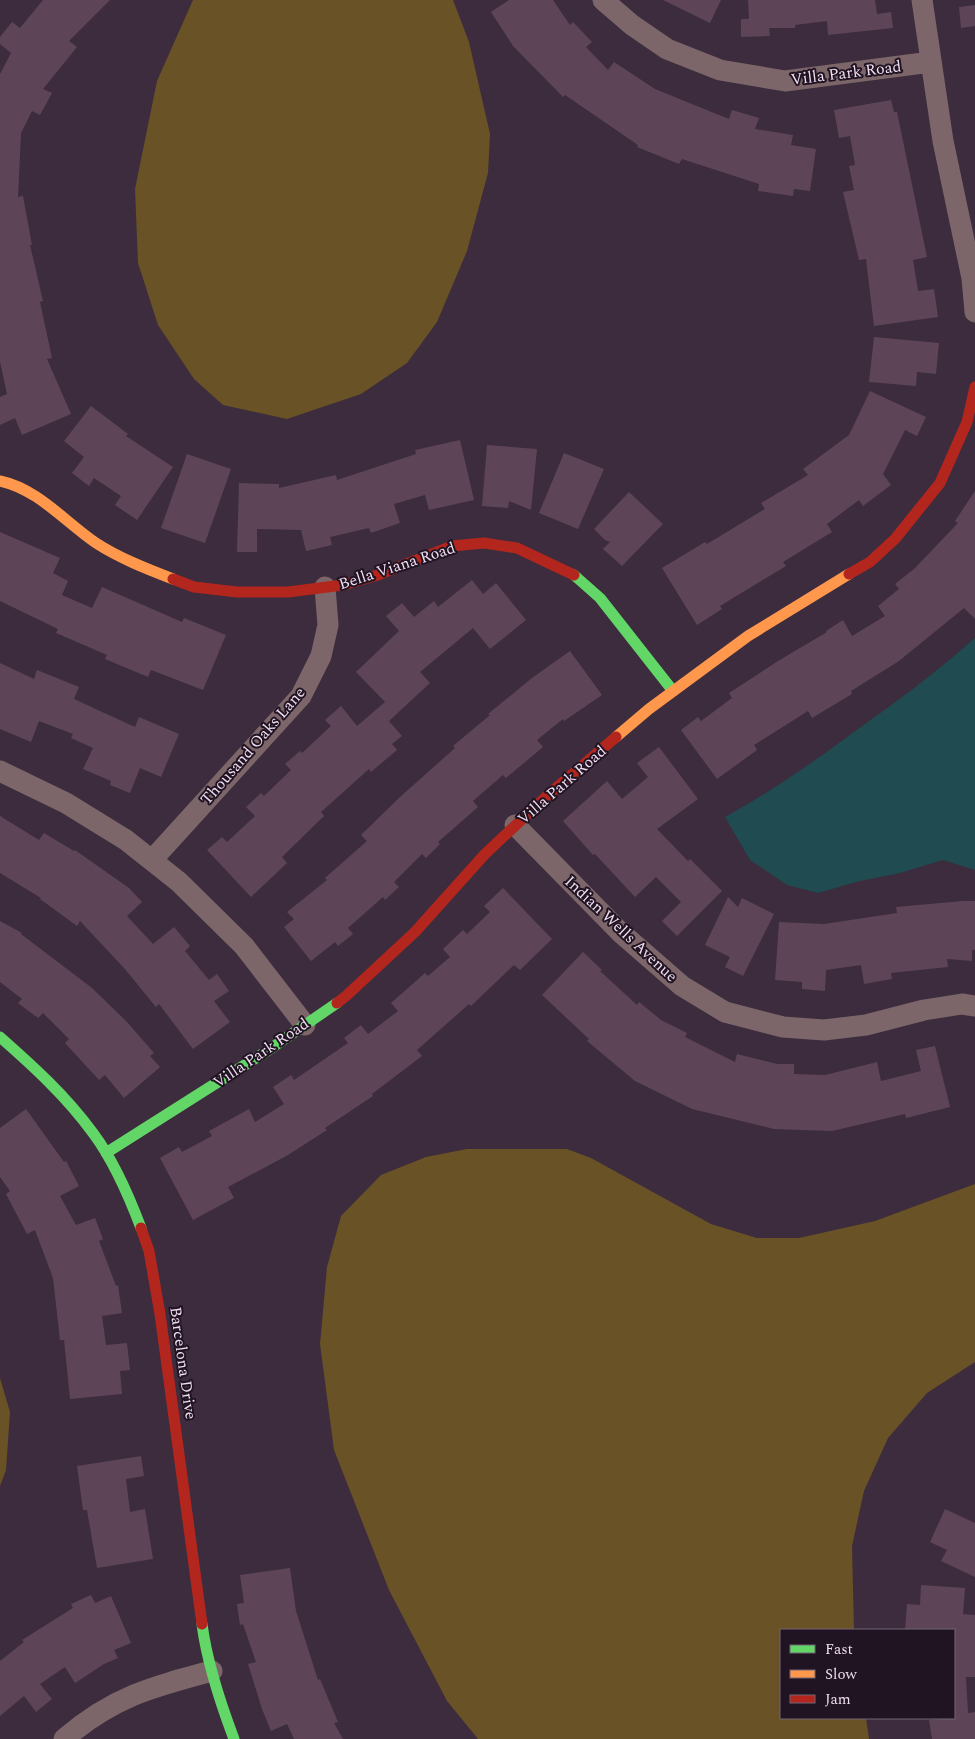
<svg xmlns="http://www.w3.org/2000/svg" width="975" height="1739" font-family="Spectral,serif">
  <style>
    .green { fill: #685226 }
    .water { fill: #1f4b51 }
    .building { fill: #5d4557 }
    .lines { fill: none; stroke-linecap: round; stroke-linejoin: round }
    .street { stroke: #7c6669; stroke-width: 21 }
    .fast { stroke: #63d668; stroke-width: 11 }
    .slow { stroke: #ff974d; stroke-width: 11 }
    .jam { stroke: #b3261e; stroke-width: 11 }
    .labels { text-anchor: middle; dominant-baseline: central; stroke-width: 4; stroke-linejoin: round; paint-order: stroke }
    .street-label { font-size: 16px; fill: #efddf0; stroke: #211422 }
  </style>
  <rect width="100%" height="100%" fill="#3c2c3d"/>
  <!-- green -->
  <path class="green" d="M193,0H453L469,42L490,134L488,173L467,251L437,322L407,363L361,394L287,419L223,405L194,379L158,325L138,263L135,189L157,81Z
    M467,1149H567L591,1158L711,1224L757,1238H799L875,1221L975,1184V1362L927,1393L888,1438L864,1491L852,1546L854,1630H781V1718H866L869,1739H478L447,1701L389,1590L334,1450L320,1344L327,1267L341,1216L381,1175L426,1157Z
    M0,1378L10,1412L6,1470L0,1486Z"/>
  <!-- water -->
  <path class="water" d="M975,638V870L943,860L900,873L860,881L818,893L787,885L750,860L725,817C776,789 823,755 869,721C906,695 941,668 975,638Z"/>
  <!-- building -->
  <path class="building" d="M43,0H110L69,41L77,47L43,89L52,93L40,115L32,111L21,133L18,197L23,196L32,245H30L43,301L40,302L52,358L47,359L71,414L22,435L15,418L0,425V397L7,394L0,362V74L11,53L0,44V37L12,22L20,28Z
    M509,0H553L570,25L573,22L592,42L586,47L608,70L614,62L655,89L729,119L732,110L759,118L755,129L793,135L791,145L816,149L810,191L794,189L793,196L758,191L759,184L682,159L679,164L637,147L638,145L565,95L563,97L513,46L491,12Z
    M663,0H721L710,23Z
    M748,0H875L877,14L891,12L893,28L828,35L827,21L795,25V28H769L770,36L741,37V19H749Z
    M975,5V26L961,28L959,7Z
    M891,100L894,112H897L927,257L913,260L918,291L934,289L938,317L874,326L866,259L859,260L843,192L854,190L849,166L855,165L850,136L839,138L834,110Z
    M874,337L939,343L936,374L917,372L916,386L869,382Z
    M870,391L926,417L917,436L905,430L883,474L891,485L863,506L859,500L827,524L832,532L783,562L786,566L720,606L722,609L697,625L662,568L705,542L707,544L765,509L761,503L808,475L803,469L849,435Z
    M91,406L128,434L126,436L173,467L137,520L115,505L121,496L94,478L89,486L72,473L84,457L64,441Z
    M460,440L474,500L429,510L425,495L394,504L400,523L371,533L369,528L330,537L332,545L306,551L301,530L257,529V552H237L239,483L279,484V488L336,475L337,480L416,454L415,450Z
    M487,445L537,449L531,510L509,501L508,508L482,506Z
    M564,453L604,469L578,529L539,513Z
    M187,454L231,469L205,543L161,528Z
    M975,491V619L964,608L899,661L851,691L852,694L812,718L808,711L754,745L757,750L717,779L681,730L698,717L701,721L732,698L729,693L778,661L827,632L826,631L843,620L852,636L885,616L878,606L899,589L895,584L914,569L958,523L955,521Z
    M629,492L663,524L622,566L603,549L610,542L605,540L594,529Z
    M0,532L60,558L53,573L68,581L62,595L92,608L102,587L182,622L184,618L226,635L203,690L151,670L148,677L105,659L107,655L56,633L58,629L0,601Z
    M472,580L483,594L496,583L526,620L490,649L473,628L420,672L430,683L389,721L402,736L392,744L397,750L371,772L369,769L321,812L324,816L282,857L287,863L251,897L207,850L222,837L227,842L255,816L246,807L261,793L264,796L291,770L285,764L300,751L302,753L331,726L325,720L341,706L357,726L385,702L356,672L399,631L386,616L402,603L414,617L434,601L438,607Z
    M570,651L602,695L564,721L563,719L537,740L543,747L506,778L503,775L473,801L478,807L438,842L440,844L426,858L422,854L394,882L399,887L385,900L383,897L348,928L353,934L338,946L335,942L311,961L284,927L294,919L287,912L327,880L325,878L367,841L361,835L400,797L455,748L453,746L490,715L488,714L532,678Z
    M0,663L34,679L37,670L79,687L74,699L135,727L139,717L179,734L161,777L140,768L130,793L110,785L111,781L83,769L93,748L71,738L73,734L39,721L31,742L0,729Z
    M659,747L698,799L657,829L688,861L690,859L722,891L677,936L662,921L681,902L656,877L635,897L595,854L593,855L563,821L607,781L622,799L648,777L637,763Z
    M0,816L39,840L44,833L74,851L75,850L129,888L142,902L127,916L153,944L174,927L190,946L185,951L209,980L217,974L229,991L214,1001L230,1022L193,1049L159,1004L156,1007L124,968L80,921L77,926L40,899L41,898L0,873Z
    M503,888L552,939L520,970L514,965L471,1006L469,1004L417,1050L422,1056L372,1094L373,1096L325,1128L327,1130L288,1155L228,1187L234,1198L193,1220L160,1158L179,1147L182,1152L212,1136L209,1131L249,1109L255,1122L284,1104L273,1087L291,1075L294,1080L348,1043L344,1038L361,1025L368,1034L398,1011L391,1003L425,973L428,976L450,957L443,949L463,930L467,934L490,912L484,906Z
    M728,897L738,907L742,898L774,914L743,976L725,967L730,957L705,945Z
    M963,901H975V950H972V961L947,959L948,967L891,973L892,979L864,984L861,965L826,970L825,991L802,989V982L775,980L779,922L824,924L897,913L896,907Z
    M0,921L22,933L21,934L92,988L127,1022L154,1053L150,1056L160,1067L124,1098L105,1075L99,1080L65,1043L69,1039L43,1013L38,1018L18,1003L22,999L0,982Z
    M583,952L602,970L600,971L637,1005L639,1002L661,1020L687,1033L685,1037L735,1062L737,1054L777,1064H794V1074L825,1075L877,1062L881,1081L921,1071L916,1050L935,1046L950,1107L906,1118L905,1114L832,1131L774,1129L692,1109L635,1081L587,1041L589,1039L542,995Z
    M26,1109L64,1162L66,1161L79,1186L60,1196L76,1225L95,1218L103,1239L99,1241L116,1286L118,1285L122,1313L102,1316L106,1345L127,1343L130,1370L120,1371L122,1394L70,1399L64,1340H60L53,1278L35,1230L27,1234L6,1194L10,1191L0,1177V1128Z
    M141,1456L144,1476L126,1479L130,1512L145,1509L153,1559L97,1568L87,1510H83L77,1466Z
    M945,1509L975,1523V1577L941,1561L947,1550L930,1542Z
    M290,1568L296,1611L318,1680L320,1679L338,1722L334,1723L343,1739H294L287,1724L271,1731L262,1709L248,1664L256,1662L243,1624L240,1625L237,1604L244,1603L240,1575Z
    M921,1585L965,1588L963,1614L975,1615V1677H966L968,1713L975,1712V1739H932L929,1720L954,1718V1630H905L907,1604L920,1605Z
    M91,1595L95,1603L111,1596L131,1643L114,1650L118,1658L104,1664L75,1683L65,1667L40,1684L52,1699L36,1712L24,1696L0,1716V1661L24,1642L22,1640L73,1608L71,1604Z"/>
  <g class="lines">
    <!-- street -->
    <path class="street" d="M603,0L632,25L667,49L720,70L785,81L931,62
      M922,0L943,141L972,278L975,312
      M0,771L66,803L126,840L179,882L244,946L305,1025
      M515,825L620,932L682,986L725,1012L783,1027L824,1030L866,1025L924,1010L962,1004L975,1006
      M152,860L301,696L321,656L328,625L325,587
      M64,1739C113,1697 151,1687 212,1671"/>
    <!-- fast -->
    <path class="fast" d="M574,575L600,598L673,691
      M0,1037C34,1067 66,1096 93,1133C114,1161 129,1196 141,1228
      M106,1153L270,1049L337,1003
      M202,1624C207,1663 220,1702 234,1739"/>
    <!-- slow -->
    <path class="slow" d="M0,481C38,489 65,522 96,543C119,558 147,569 173,579
      M616,737L649,709L748,636L849,574"/>
    <!-- jam -->
    <path class="jam" d="M849,574L870,562L895,539L940,483L967,422L975,387
      M173,579L194,587L237,592H288L343,585L378,575L452,546L484,543L517,548L574,575
      M337,1003L346,996L415,932L485,854L548,795L616,737
      M141,1228L149,1251L160,1314L202,1624"/>
  </g>
  <g class="labels">
    <!-- street labels -->
    <g class="street-label">
      <text transform="translate(846 73) rotate(-7)">Villa Park Road</text>
      <text transform="translate(397 566) rotate(-18)">Bella Viana Road</text>
      <text transform="translate(253 746) rotate(-49)">Thousand Oaks Lane</text>
      <text transform="translate(562 785) rotate(-41)">Villa Park Road</text>
      <text transform="translate(621 929) rotate(43)">Indian Wells Avenue</text>
      <text transform="translate(261 1053) rotate(-34)">Villa Park Road</text>
      <text transform="translate(183 1363) rotate(82)">Barcelona Drive</text>
    </g>
  </g>
  <!-- legend -->
  <rect x="780" y="1629" width="175" height="90" fill="#211422" stroke="#736474"/>
  <rect x="790" y="1645" width="25" height="8" fill="#63d668" stroke="#736474"/>
  <text x="825" y="1654" font-size="15" fill="#efddf0">Fast</text>
  <rect x="790" y="1670" width="25" height="8" fill="#ff974d" stroke="#736474"/>
  <text x="825" y="1679" font-size="15" fill="#efddf0">Slow</text>
  <rect x="790" y="1695" width="25" height="8" fill="#b3261e" stroke="#736474"/>
  <text x="825" y="1704" font-size="15" fill="#efddf0">Jam</text>
</svg>
